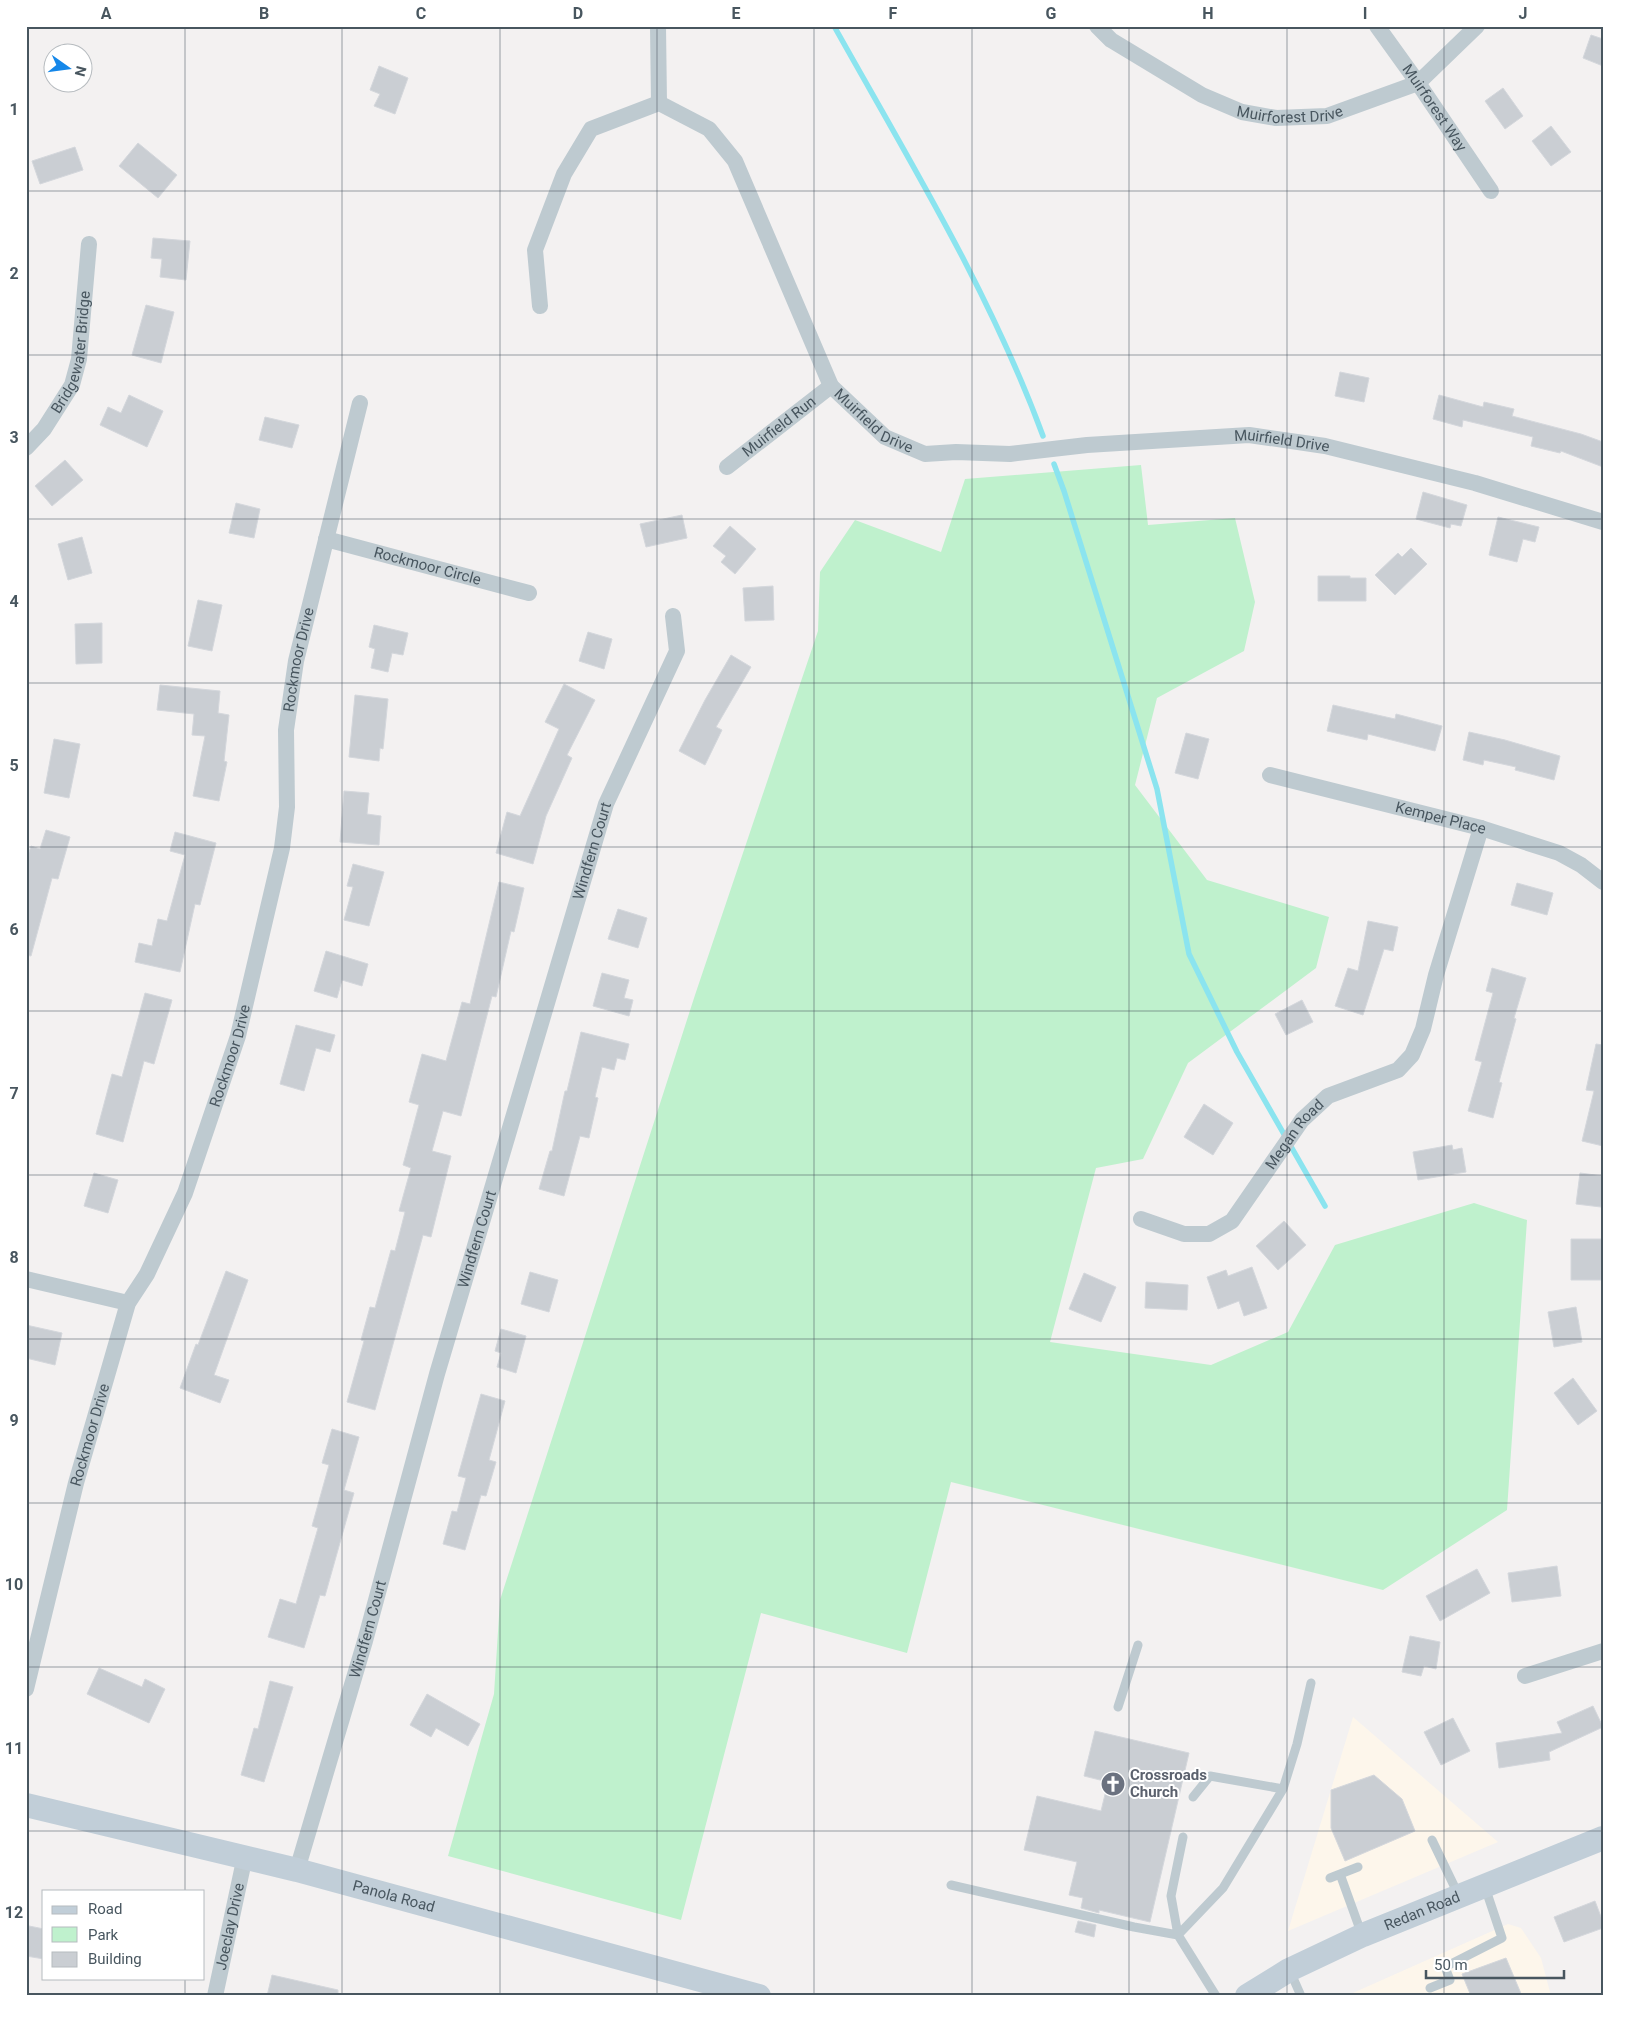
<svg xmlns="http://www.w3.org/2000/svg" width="1629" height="2022" font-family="Roboto,sans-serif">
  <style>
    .commercial { fill: #fdf6eb }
    .green { fill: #bff1cd }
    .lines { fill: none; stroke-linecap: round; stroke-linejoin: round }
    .stream { stroke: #8be4ef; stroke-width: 5.5 }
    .building { fill: #caced3; stroke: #d4d7dc }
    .lane { stroke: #becad0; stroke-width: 9 }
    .street { stroke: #becad0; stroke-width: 16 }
    .secondary { stroke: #c1ced8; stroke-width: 24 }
    .grid { fill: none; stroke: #48565f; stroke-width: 1; stroke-opacity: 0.55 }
    .labels { text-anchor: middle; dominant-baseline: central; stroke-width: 4; stroke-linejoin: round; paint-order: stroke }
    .street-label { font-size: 15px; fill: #48565f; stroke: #fff }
    .worship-label { font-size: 15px; font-weight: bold; fill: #5b616d; stroke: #fff; text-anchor: start }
    .neatline { fill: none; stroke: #48565f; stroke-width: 2 }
    .grid-label { font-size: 16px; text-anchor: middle; font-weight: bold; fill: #48565f }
  </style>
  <rect width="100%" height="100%" fill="#f3f1f1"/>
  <!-- commercial -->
  <path class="commercial" d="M1353,1717L1498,1842L1288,1931Z
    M1508,1924L1521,1928L1541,1958L1551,1996H1346Z"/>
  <!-- green -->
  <path class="green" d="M1141,465L1148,525L1235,518L1255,602L1244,651L1157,698L1135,785L1207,880L1329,917L1316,968L1188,1063L1143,1159L1096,1168L1050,1342L1211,1365L1288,1332L1335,1245L1474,1203L1527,1220L1507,1510L1383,1590L951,1482L907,1653L761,1613L681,1920L448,1856L494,1694L500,1600L695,995L818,631L820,572L855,520L941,552L965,479Z"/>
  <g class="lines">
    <!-- stream -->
    <path class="stream" d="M834,26C909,160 990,292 1043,436
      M1054,464L1064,491L1157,789L1189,954L1237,1052L1325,1206"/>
  </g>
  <!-- building -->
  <path class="building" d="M1591,35L1603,39V66L1583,58Z
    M379,66L408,78L395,114L374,106L380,94L370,90Z
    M1503,88L1523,116L1505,129L1485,101Z
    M1551,126L1571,152L1551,166L1532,141Z
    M138,143L177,175L158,198L119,166Z
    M75,147L83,170L40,184L32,161Z
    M153,238L190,241L186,280L160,277L162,259L151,258Z
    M146,305L174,312L161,363L132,355Z
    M1340,372L1369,378L1364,402L1335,396Z
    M129,395L163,411L147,447L100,425L108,407L121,413Z
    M1439,395L1483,407L1484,402L1514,409L1512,416L1581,434L1603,442V467L1561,451L1560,453L1531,446L1533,437L1463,420L1462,427L1433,419Z
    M265,417L299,425L292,448L259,440Z
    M65,460L83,480L52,506L35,486Z
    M1423,492L1467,505L1461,526L1451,524L1450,528L1416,519Z
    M236,503L260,509L254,538L229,533Z
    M682,515L687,538L646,547L640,524Z
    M1498,517L1539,527L1535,542L1523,539L1517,562L1489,555Z
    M730,526L756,549L735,574L721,562L726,556L713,546Z
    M82,537L92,573L68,580L58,544Z
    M1411,548L1427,564L1395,595L1375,575L1398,553L1402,557Z
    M1318,576H1350V578H1366V601H1318Z
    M773,586L774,620L745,621L743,588Z
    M198,600L222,605L212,651L188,646Z
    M102,623V663L76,664L75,624Z
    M374,625L408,633L403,655L392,653L388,672L371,668L375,649L369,647Z
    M588,632L612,639L604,669L579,661Z
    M731,655L751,667L716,727L722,730L705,765L679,751L705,700Z
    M564,684L595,700L567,755L572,758L546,816L533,864L496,853L507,812L520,816L559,729L545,722Z
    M160,685L220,691L218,713L229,715L224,761L227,762L219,801L193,796L205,736L192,735L194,714L157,710Z
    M355,695L388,699L383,749L380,748L379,761L349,757Z
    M1333,705L1395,719L1396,714L1442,726L1435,751L1368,734L1367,740L1327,731Z
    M1469,732L1505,740L1560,756L1554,780L1515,770L1516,767L1484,760L1483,765L1463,760Z
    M1186,733L1209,739L1198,779L1175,773Z
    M54,739L80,744L69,798L44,793Z
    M344,791L369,793L367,814L381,816L379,845L340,842Z
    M46,830L70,837L58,879L52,878L31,956L26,955V861L31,846L40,849Z
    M175,832L216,843L200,905L195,904L180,972L135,962L139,943L152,946L158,919L167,921L185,855L170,851Z
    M353,864L384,872L369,926L344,920L353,887L347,886Z
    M499,882L524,888L514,932L511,931L496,997L492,996L461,1116L443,1111L432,1151L451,1156L431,1237L423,1235L375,1410L347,1402L364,1341L361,1340L370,1307L375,1308L391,1250L395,1251L405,1212L399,1211L411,1168L403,1165L419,1105L409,1102L422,1054L446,1061L462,1002L470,1004Z
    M1517,883L1553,893L1547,915L1511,905Z
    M618,909L647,918L638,948L608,939Z
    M1368,921L1398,927L1393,951L1384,949L1363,1015L1335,1006L1348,968L1358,971Z
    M326,951L368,964L362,986L342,980L337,998L314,991Z
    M1492,968L1526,978L1514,1018L1516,1019L1499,1082L1502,1083L1493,1118L1468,1111L1482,1062L1475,1060L1493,993L1486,991Z
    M602,973L629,980L624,998L633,1000L629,1016L593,1006Z
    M145,993L172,1000L154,1064L144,1061L123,1142L96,1134L112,1074L122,1077Z
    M1302,1000L1313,1022L1286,1035L1275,1014Z
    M296,1025L335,1035L330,1052L316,1048L304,1091L280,1084Z
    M581,1032L629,1044L625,1060L617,1058L614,1070L602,1067L595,1097L598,1098L589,1138L580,1136L564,1196L539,1189L550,1151H552L565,1091H567Z
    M1596,1044L1603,1045V1146L1582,1141L1594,1091L1586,1090Z
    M1204,1104L1233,1123L1213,1155L1184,1137Z
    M1452,1145L1453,1150L1462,1148L1466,1172L1418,1180L1413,1152Z
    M94,1173L118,1180L108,1213L84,1206Z
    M1580,1173L1603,1176L1601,1207L1576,1204Z
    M1284,1221L1306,1245L1278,1270L1256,1246Z
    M1571,1239H1602L1601,1280H1571Z
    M1252,1267L1267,1308L1244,1316L1239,1301L1218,1309L1207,1277L1226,1270L1228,1276Z
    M226,1271L248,1280L214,1375L229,1380L220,1403L180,1388L196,1344L198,1345Z
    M530,1272L558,1280L549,1312L521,1304Z
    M1084,1273L1116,1287L1101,1322L1069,1309Z
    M1146,1282L1188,1285L1187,1310L1145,1308Z
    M1576,1307L1582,1342L1554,1347L1548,1312Z
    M26,1325L62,1333L55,1365L26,1358Z
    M501,1329L526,1336L516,1373L497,1367L501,1353L495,1351Z
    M1573,1378L1597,1411L1578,1425L1554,1393Z
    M481,1394L505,1401L489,1460L496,1462L486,1496L481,1495L465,1550L443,1544L452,1511L457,1512L466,1478L458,1476Z
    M332,1429L359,1437L344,1490L354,1493L325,1596L320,1595L304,1648L268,1637L280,1599L296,1604L318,1528L312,1526L329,1465L322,1463Z
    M1557,1566L1561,1596L1512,1602L1508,1573Z
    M1477,1569L1490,1593L1440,1621L1426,1596Z
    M1410,1636L1440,1642L1436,1669L1424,1666L1421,1676L1402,1672Z
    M99,1668L142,1687L145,1679L165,1689L149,1723L87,1694Z
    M270,1681L293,1687L264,1782L241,1775L254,1728L258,1729Z
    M427,1694L480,1724L468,1746L436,1728L431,1737L410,1725Z
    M1593,1706L1603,1727L1549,1752L1550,1760L1499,1768L1496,1743L1562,1733L1557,1722Z
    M1453,1718L1470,1751L1441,1765L1424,1732Z
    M1095,1731L1189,1753L1150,1922L1099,1910V1913L1081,1908L1083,1898L1069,1895L1077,1862L1024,1850L1037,1796L1101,1811L1108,1782L1084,1776Z
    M1374,1775L1402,1799L1415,1831L1345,1861L1331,1828V1790Z
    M1595,1901L1603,1922V1928L1564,1942L1554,1917Z
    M1078,1921L1096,1925L1094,1937L1075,1932Z
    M29,1926L44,1929V1959L26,1956V1938Z
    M1506,1958L1522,1996H1471L1462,1974Z
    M272,1975L338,1990V1996H267Z"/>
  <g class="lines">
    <!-- lane -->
    <path class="lane" d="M1118,1707L1138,1645
      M1193,1797L1210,1776L1283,1789
      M1432,1840L1459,1896
      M1340,1874L1362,1935
      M1330,1878L1358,1867
      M951,1885L1134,1927L1178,1935L1171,1896L1183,1837
      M1290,1971L1301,1996
      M1430,1988L1450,1980L1445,1967L1502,1938L1485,1887
      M1216,1996L1178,1935L1223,1888L1283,1789L1297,1744L1311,1683"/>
    <!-- street -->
    <g class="street">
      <path d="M658,26L659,103"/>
      <path id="s1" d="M1097,26L1111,40L1202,95L1242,112L1276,118L1327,116L1418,83L1477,26"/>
      <path id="s2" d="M1377,26L1418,83L1491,191"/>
      <path id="s3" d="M540,306L535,250L564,174L591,129L659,103L709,129L735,161L831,386L885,437L925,454L956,452L1010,454L1087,445L1249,435L1325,446L1475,483L1603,522"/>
      <path id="s4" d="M26,448L44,429L72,385L79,359L89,244"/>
      <path id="s5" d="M727,467L831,386"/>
      <path id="s6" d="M326,539L529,593"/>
      <path id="s7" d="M1270,775L1481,828L1559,853L1581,865L1603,882"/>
      <path id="s8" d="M1141,1219L1184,1234H1209L1232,1221L1302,1120L1328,1096L1398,1070L1412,1055L1423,1029L1436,975L1481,828"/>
      <path d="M26,1279L128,1303"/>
      <path d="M1525,1676L1603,1651"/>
      <path id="s9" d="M26,1689L76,1483L128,1303L147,1274L185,1193L238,1036L282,848L287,807L286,730L296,661L360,403"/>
      <path id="s10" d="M297,1870L365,1641L437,1374L606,804L677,651L673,616"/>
      <path id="s11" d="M215,1996L245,1856"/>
    </g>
    <!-- secondary -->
    <g class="secondary">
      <path id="s12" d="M26,1805L297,1870L759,1996"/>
      <path id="s13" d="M1247,1996L1289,1970L1363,1935L1603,1838"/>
    </g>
  </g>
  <!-- grid -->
  <path class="grid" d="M185,26V1891M342,26V1996M500,26V1996M657,26V1996M814,26V1996M972,26V1996M1129,26V1996M1287,26V1996M1444,26V1996M26,191H1603M26,355H1603M26,519H1603M26,683H1603M26,847H1603M26,1011H1603M26,1175H1603M26,1339H1603M26,1503H1603M26,1667H1603M26,1831H1603M185,1978V1996"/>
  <!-- icons -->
  <defs>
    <symbol id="church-disc" viewBox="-11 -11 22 22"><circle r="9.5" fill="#6b7280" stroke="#fff"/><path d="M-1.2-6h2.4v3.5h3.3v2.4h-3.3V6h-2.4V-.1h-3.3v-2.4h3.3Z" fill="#fff"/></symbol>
  </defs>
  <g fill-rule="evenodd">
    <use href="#church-disc" x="1099" y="1770" width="28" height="28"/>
  </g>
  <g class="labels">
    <!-- street labels -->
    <g class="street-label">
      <text stroke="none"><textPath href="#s1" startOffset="218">Muirforest Drive</textPath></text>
      <text stroke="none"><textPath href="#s2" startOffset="100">Muirforest Way</textPath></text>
      <text stroke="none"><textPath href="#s4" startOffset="110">Bridgewater Bridge</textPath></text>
      <text stroke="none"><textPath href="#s3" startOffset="661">Muirfield Drive</textPath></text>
      <text stroke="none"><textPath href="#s5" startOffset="66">Muirfield Run</textPath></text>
      <text stroke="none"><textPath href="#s3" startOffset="1081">Muirfield Drive</textPath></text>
      <text stroke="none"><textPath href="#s6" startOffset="105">Rockmoor Circle</textPath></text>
      <text stroke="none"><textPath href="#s9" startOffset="1072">Rockmoor Drive</textPath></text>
      <text stroke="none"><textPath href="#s7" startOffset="176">Kemper Place</textPath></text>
      <text stroke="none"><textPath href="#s10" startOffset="1061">Windfern Court</textPath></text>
      <text stroke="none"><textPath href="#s9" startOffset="668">Rockmoor Drive</textPath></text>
      <text stroke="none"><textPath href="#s8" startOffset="204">Megan Road</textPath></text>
      <text stroke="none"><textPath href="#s10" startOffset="656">Windfern Court</textPath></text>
      <text stroke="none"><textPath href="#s9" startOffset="262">Rockmoor Drive</textPath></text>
      <text stroke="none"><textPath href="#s10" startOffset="251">Windfern Court</textPath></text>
      <text stroke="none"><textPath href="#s12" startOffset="379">Panola Road</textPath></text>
      <text stroke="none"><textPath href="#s13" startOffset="195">Redan Road</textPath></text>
      <text stroke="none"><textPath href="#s11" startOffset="71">Joeclay Drive</textPath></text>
    </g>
    <!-- worship labels -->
    <g class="worship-label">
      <text x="1130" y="1775">Crossroads<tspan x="1130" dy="17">Church</tspan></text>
    </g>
  </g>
  <!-- border -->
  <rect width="1629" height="2022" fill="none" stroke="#ffffff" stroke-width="55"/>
  <!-- legend -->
  <rect x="42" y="1890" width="162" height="90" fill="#ffffff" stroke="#b6bbbf"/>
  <rect x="52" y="1906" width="25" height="8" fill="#c1ced8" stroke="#b6bbbf"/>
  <text x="88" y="1914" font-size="15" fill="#48565f">Road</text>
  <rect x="52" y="1927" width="25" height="15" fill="#bff1cd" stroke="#b6bbbf"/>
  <text x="88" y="1940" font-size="15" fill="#48565f">Park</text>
  <rect x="52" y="1952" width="25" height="15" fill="#caced3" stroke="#b6bbbf"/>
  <text x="88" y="1964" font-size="15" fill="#48565f">Building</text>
  <!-- north arrow -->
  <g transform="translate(68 68) rotate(104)"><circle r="24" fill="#ffffff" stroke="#b6bbbf"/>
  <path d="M0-4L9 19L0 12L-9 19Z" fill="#1587e9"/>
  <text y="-8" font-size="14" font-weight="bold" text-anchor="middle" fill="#48565f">N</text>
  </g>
  <!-- scale -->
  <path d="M1426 1970v8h138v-8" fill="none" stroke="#48565f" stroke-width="2.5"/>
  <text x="1434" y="1970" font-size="15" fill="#48565f" stroke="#ffffff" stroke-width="4" paint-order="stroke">50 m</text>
  <rect x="28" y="28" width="1574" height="1966" class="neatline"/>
  <g class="grid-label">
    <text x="106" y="19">A</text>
    <text x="264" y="19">B</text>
    <text x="421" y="19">C</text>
    <text x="578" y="19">D</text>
    <text x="736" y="19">E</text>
    <text x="893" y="19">F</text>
    <text x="1051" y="19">G</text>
    <text x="1208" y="19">H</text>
    <text x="1365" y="19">I</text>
    <text x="1523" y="19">J</text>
    <text x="14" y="115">1</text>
    <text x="14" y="279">2</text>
    <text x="14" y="443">3</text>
    <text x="14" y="607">4</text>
    <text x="14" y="771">5</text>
    <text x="14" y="935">6</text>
    <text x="14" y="1099">7</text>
    <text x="14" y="1263">8</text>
    <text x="14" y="1426">9</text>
    <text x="14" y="1590">10</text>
    <text x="14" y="1754">11</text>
    <text x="14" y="1918">12</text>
  </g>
</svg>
